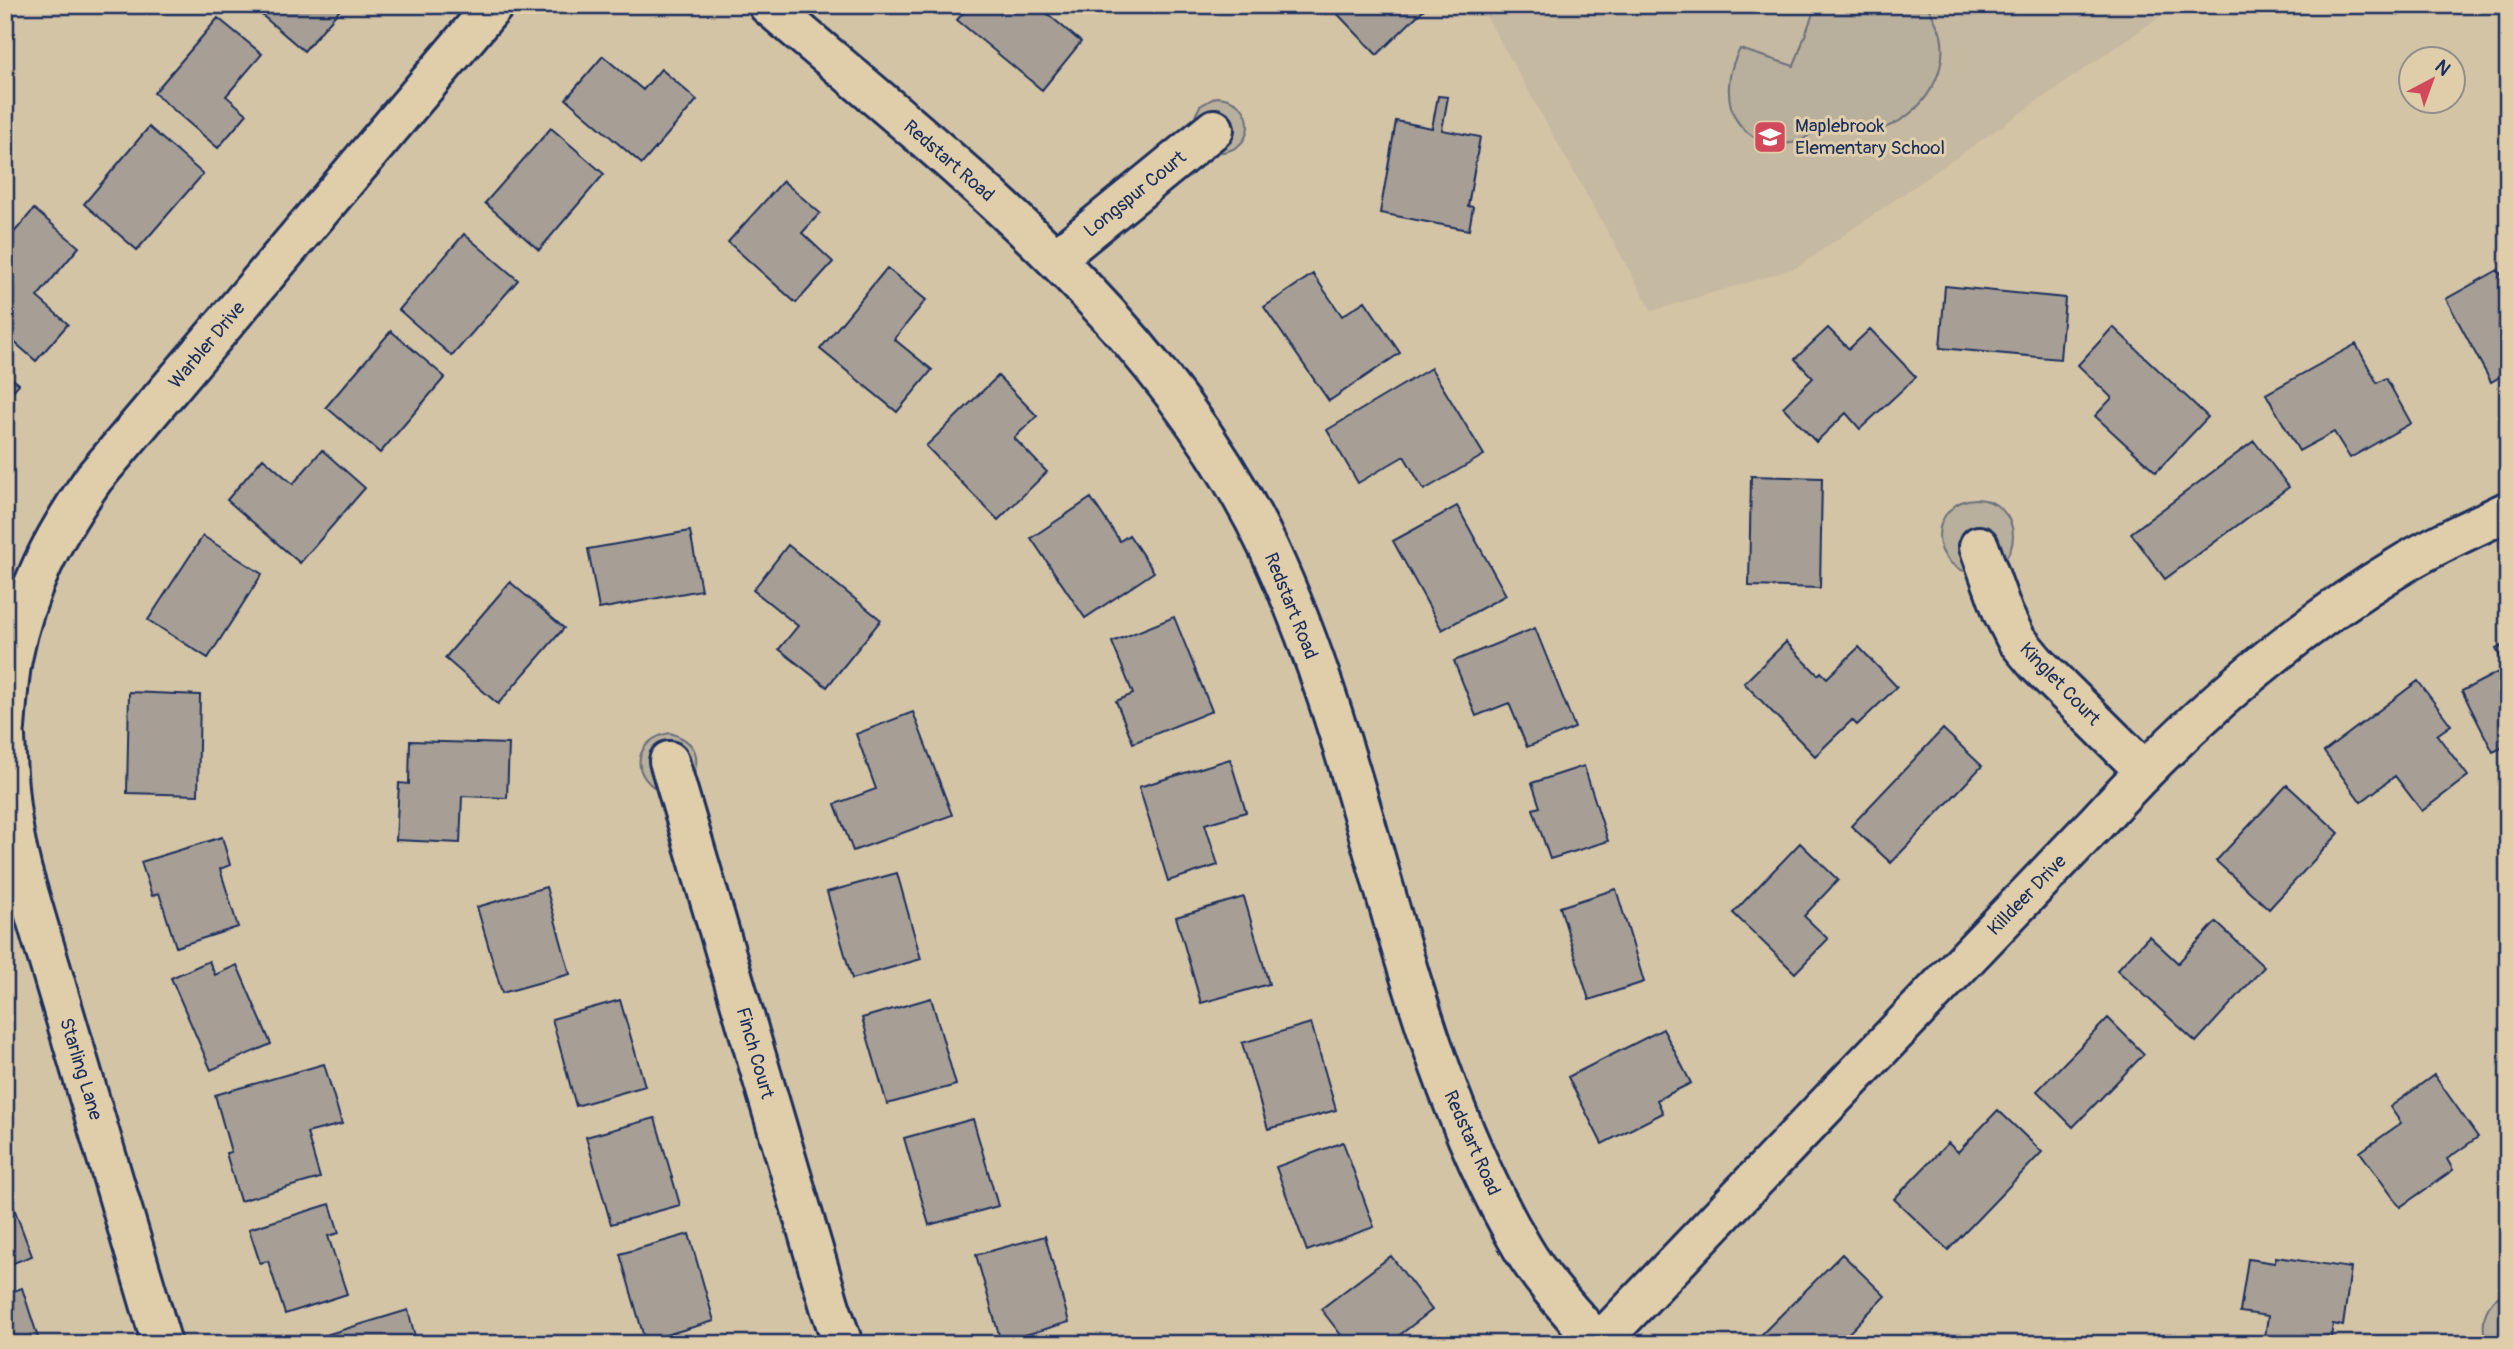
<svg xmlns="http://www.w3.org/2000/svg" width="2513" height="1349" font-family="Pangolin,sans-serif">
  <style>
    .built { fill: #c6b9a1 }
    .green { fill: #b8af9c; stroke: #6a6f7d; stroke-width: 2 }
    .building { fill: #a79f95; stroke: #1b2f5e; stroke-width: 2 }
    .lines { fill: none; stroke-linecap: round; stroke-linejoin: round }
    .street-casing { stroke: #1b2f5e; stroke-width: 44 }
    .street { stroke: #e0ceab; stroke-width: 38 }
    .labels { text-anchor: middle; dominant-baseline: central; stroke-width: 6; stroke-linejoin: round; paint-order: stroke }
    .poi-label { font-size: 19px; fill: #1b2f5e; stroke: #e0ceab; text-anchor: start }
    .street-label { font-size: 19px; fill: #1b2f5e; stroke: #e0ceab }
  </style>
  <rect width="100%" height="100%" fill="#d4c4a6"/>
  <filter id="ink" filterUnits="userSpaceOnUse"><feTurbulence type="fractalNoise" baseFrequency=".0143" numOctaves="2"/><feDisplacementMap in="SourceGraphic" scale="14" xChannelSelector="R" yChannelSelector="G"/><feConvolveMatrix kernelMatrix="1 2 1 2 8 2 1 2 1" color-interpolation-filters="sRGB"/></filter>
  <g filter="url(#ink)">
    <!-- built -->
    <path class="built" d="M1480,5H2177L1796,268L1652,311Z"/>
    <!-- green -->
    <path class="green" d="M1816,5H1927C1932,15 1938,25 1941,35C1950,77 1917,121 1877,130C1857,134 1838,129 1818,126C1813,130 1808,138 1802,140C1793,144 1784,144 1775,143C1726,138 1719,85 1740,49L1794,66Z
      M1216,97C1261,98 1258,158 1211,152L1192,122L1200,106Z
      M1939 536a37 37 0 1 1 74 0a37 37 0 1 1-74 0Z
      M670,733C695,741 702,755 692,779L660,791C628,774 635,739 670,733Z
      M2508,1291V1344H2487C2479,1321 2485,1301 2508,1291Z"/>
    <!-- building -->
    <path class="building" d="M250,5H344L304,51Z
      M970,5H1037L1081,42L1042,90L957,20Z
      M1329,5H1425L1426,7L1377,55Z
      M218,18L262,54L226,96L247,114L218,148L154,93Z
      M603,56L643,90L661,69L697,100L642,164L566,99Z
      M1438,96L1448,97L1442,130L1480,137L1468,206L1473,207L1469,230L1380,213L1396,121L1432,128Z
      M149,127L203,174L137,250L84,204Z
      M551,128L604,174L539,250L485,203Z
      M783,181L820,213L802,233L833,262L796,303L728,242Z
      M34,209L79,247L37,297L68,324L36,361L5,334V315L8,311L5,308V243Z
      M464,234L518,280L452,356L399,310Z
      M887,268L926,300L894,339L932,370L897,412L820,349Z
      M2498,270L2508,287V372L2491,382L2446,299Z
      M1313,274L1342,316L1365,301L1400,353L1329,401L1264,307Z
      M1945,286L2065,298L2060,359L1940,348Z
      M2113,327L2208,417L2156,472L2095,416L2112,398L2078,365Z
      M1828,328L1849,349L1870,329L1916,377L1860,429L1846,413L1816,442L1783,407L1813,378L1795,359Z
      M391,331L445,377L380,453L326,407Z
      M2356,344L2377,383L2386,378L2411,423L2350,458L2334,432L2299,451L2266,394Z
      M1431,368L1484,455L1424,490L1404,456L1358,483L1327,430Z
      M5,373L19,384L5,400Z
      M998,376L1037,416L1014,438L1047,472L998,520L926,446Z
      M2254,441L2289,487L2165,579L2131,533Z
      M322,450L365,488L300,563L227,500L263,458L293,484Z
      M1751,476L1822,478L1820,588L1749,586Z
      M1091,498L1120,541L1129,535L1154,572L1085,618L1031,538Z
      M1457,506L1506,595L1442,630L1393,541Z
      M690,531L701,590L599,609L588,549Z
      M203,536L262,574L208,658L148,620Z
      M788,545L881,620L827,687L779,649L798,626L753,590Z
      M510,582L564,628L498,704L445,658Z
      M1174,617L1212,711L1133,743L1116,701L1133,694L1112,642Z
      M1535,628L1575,728L1527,747L1509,703L1476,716L1454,661Z
      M1786,642L1818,675L1821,672L1827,678L1859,647L1897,687L1857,725L1852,720L1815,756L1744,683Z
      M2508,643V745L2493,752L2462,691L2506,668L2496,649Z
      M2418,681L2451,725L2437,735L2468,776L2422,811L2395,776L2361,802L2324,752Z
      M129,692L200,695L198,795L127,793Z
      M913,712L952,815L853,851L835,804L876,789L856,734Z
      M1943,729L1982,766L1891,863L1851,826Z
      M410,741L509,744L507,798L462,796L460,843L396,840L399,783L409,784Z
      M1230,759L1246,812L1205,824L1218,865L1168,881L1139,787Z
      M1584,766L1608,841L1550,859L1533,809L1540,807L1532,783Z
      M2287,785L2339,833L2269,909L2216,861Z
      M222,837L230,865L220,869L238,927L176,947L159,893L152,896L141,862Z
      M1800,843L1838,880L1804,916L1828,939L1795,973L1733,913Z
      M897,873L921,959L852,979L827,892Z
      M546,887L570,974L502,993L477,907Z
      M1616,889L1644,982L1589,1000L1560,907Z
      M1244,897L1269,984L1201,1003L1176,917Z
      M2216,922L2264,967L2196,1042L2117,970L2149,936L2178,963Z
      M209,961L215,975L237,965L271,1044L211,1070L171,978Z
      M931,998L956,1085L887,1104L862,1018Z
      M620,1000L645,1086L576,1106L552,1019Z
      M2108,1018L2144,1054L2073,1127L2037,1091Z
      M1311,1023L1336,1110L1268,1129L1242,1043Z
      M1663,1029L1691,1083L1657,1100L1663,1113L1602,1144L1568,1077Z
      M324,1064L342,1124L307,1133L320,1178L240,1201L226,1153L231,1152L215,1095Z
      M2434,1075L2478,1137L2447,1159L2453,1170L2400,1207L2360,1152L2401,1123L2390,1107Z
      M1998,1110L2042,1152L1948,1250L1894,1199L1948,1143L1958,1152Z
      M655,1118L680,1205L611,1224L586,1137Z
      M973,1119L998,1206L929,1225L904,1138Z
      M1343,1142L1374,1227L1307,1251L1276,1167Z
      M5,1184L32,1256L5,1266Z
      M330,1204L339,1233L328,1236L347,1294L285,1314L268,1261L260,1263L249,1229Z
      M689,1234L714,1321L645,1341L620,1254Z
      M1045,1236L1069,1322L1001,1342L976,1255Z
      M1842,1254L1885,1296L1838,1344H1765L1758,1338Z
      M1391,1256L1432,1310L1388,1344H1348L1321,1309Z
      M2276,1257L2351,1268L2343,1326L2333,1324L2330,1344H2264L2268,1316L2240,1312L2248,1259L2275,1263Z
      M22,1288L40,1344H5V1294Z
      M408,1310L417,1344H296Z"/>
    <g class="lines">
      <defs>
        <path id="street" d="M768,5C954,165 1161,321 1269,549C1375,775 1396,1033 1523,1249C1543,1283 1573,1314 1599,1344
          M1056,258L1214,129
          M1979,546L2003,613L2016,639L2036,663L2144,770
          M5,728C7,705 8,681 12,659C26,587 53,537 94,478L494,5
          M5,737C7,786 10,824 22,871L162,1344
          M669,761L830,1307L843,1344
          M1598,1344L2097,822C2187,722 2287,634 2403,564C2436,544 2473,528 2508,511"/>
      </defs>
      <!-- street casing -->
      <use href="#street" class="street-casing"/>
      <!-- street -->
      <use href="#street" class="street"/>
    </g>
  </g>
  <!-- icons -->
  <defs>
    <symbol id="school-square" viewBox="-11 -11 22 22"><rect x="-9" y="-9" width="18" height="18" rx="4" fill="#d1495b" stroke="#e0ceab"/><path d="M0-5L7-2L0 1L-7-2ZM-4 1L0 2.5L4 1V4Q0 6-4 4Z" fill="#fff"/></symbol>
  </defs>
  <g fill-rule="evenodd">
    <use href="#school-square" x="1751" y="118" width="38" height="38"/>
  </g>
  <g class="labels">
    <!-- poi labels -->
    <g class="poi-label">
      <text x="1795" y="126">Maplebrook<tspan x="1795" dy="22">Elementary School</tspan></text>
    </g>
    <!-- street labels -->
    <g class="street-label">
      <text transform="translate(949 161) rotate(41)">Redstart Road</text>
      <text transform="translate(1135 194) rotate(-39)">Longspur Court</text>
      <text transform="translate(207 345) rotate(-50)">Warbler Drive</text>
      <text transform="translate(1291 606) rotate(68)">Redstart Road</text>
      <text transform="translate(2060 684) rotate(46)">Kinglet Court</text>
      <text transform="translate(2027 895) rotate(-46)">Killdeer Drive</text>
      <text transform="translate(755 1053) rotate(74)">Finch Court</text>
      <text transform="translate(81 1069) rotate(73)">Starling Lane</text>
      <text transform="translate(1472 1143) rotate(66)">Redstart Road</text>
    </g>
  </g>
  <!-- margin -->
  <rect width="2513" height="1349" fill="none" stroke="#e0ceab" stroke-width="28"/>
  <rect x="14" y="14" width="2485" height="1321" fill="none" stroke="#1b2f5e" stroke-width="2.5" filter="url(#ink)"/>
  <!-- north arrow -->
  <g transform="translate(2432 80) rotate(41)"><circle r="33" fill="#e0ceab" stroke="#918e8c" stroke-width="2"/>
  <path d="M0-5L12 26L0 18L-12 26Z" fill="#d1495b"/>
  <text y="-10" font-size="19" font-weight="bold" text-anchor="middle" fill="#1b2f5e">N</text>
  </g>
</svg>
